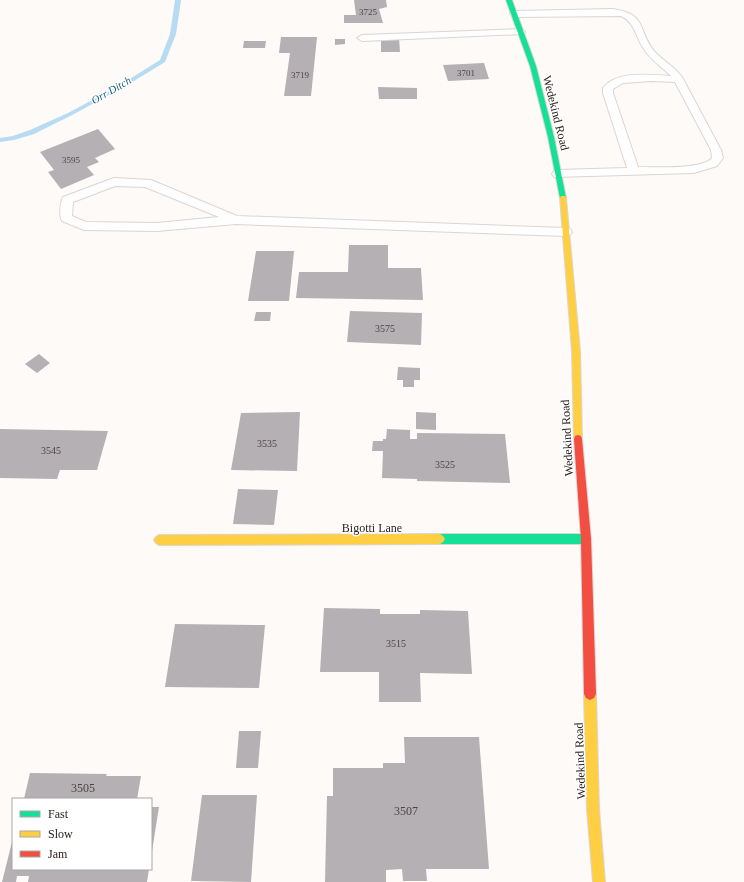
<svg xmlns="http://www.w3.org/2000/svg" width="744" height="882" font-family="Georgia,serif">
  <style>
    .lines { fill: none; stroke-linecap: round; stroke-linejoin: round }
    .stream { fill: #b6dbf2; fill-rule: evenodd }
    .building { fill: #b4b0b3 }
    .lane-casing { stroke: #dcd5d2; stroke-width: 2 }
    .fast-casing { stroke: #dcd5d2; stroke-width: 2 }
    .slow-casing { stroke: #dcd5d2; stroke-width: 2 }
    .jam-casing { stroke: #dcd5d2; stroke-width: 2 }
    .lane { fill: #fffefe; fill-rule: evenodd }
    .fast { fill: #16e098; fill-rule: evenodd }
    .slow { fill: #ffcf43; fill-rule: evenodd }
    .jam { fill: #f24e42; fill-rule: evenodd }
    .labels { text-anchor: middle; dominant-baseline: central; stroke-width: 3; stroke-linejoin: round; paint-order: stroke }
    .far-number-label { font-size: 9px; fill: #4c4542 }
    .number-label { font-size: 10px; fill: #4c4542 }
    .far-water-label { font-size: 11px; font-style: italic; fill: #1d5d7d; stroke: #fff }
    .street-label { font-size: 12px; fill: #29211d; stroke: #fff }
    .near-number-label { font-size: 12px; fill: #4c4542 }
  </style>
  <rect width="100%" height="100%" fill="#fdfaf8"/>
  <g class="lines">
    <!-- stream -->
    <path class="stream" d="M175,0H181L176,34L165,62L124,87L72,115L34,134L14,140L0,142V138L13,136L30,130L68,113L120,85L160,60L170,34Z"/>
  </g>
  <!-- building -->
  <path class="building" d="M354,0H386L387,7L379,9L383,23H344V15H356Z
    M281,37H317L311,96H284L290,53H279Z
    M381,38H399L400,52H381Z
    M335,39H345V44L335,45Z
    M244,41H266L265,48H243Z
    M484,63L489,79L448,81L443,65Z
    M378,87L417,88V99H379Z
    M98,129L115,149L95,158L99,162L87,167L94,175L61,189L48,172L54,170L40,152Z
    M349,245H388V268H421L423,300L296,298L299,272H348Z
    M256,251H294L289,301H248Z
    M350,311L422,313L421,345L347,342Z
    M256,312H271L270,321H254Z
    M39,354L50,363L37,373L25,364Z
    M398,367L420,368V380H414V387H403V380H397Z
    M300,412L297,471L231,470L241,413Z
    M416,412L436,413V430L416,429Z
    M0,429L108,431L97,470H60L57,479L0,478Z
    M387,429L410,430V439H417V433L505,434L510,483L417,481V479L382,478L383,451H372L373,441H383V439H386Z
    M238,489L278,490L274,525L233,524Z
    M324,608L380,609V614H420V610L468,611L472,674L420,673L421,702H379V672H320Z
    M175,624L265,625L259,688L165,687Z
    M239,731H261L258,768H236Z
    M404,737H479L489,869H426L427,881H403L402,869L386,870V882H325L327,796H333V768H383V763H405Z
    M30,773L107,774L106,776H141L137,799H24Z
    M202,795H257L251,882L191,881Z
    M151,807H159L152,851H151Z
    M12,842L13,869H149L147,882H28L29,876H17L16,882H2Z"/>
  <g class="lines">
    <defs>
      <path id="lane" d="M613,9C648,14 637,30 654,51C663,61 674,66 682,77L721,150L723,158L717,166L694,173L554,177L552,174L554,171L558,170L627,168L603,93V88C617,70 651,75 671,76C661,66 649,59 642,46C635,34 634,22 621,16L514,17L510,14L514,11ZM651,81L675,82L711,150L712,158C702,170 655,167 638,167L613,93V89L623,83Z
        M520,29L523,30L525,32L523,34L362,41L357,38L362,35Z
        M114,178L151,180L237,216L566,228L570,229L572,232L570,235L566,236L236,224L157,231L84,230L62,221C59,215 60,203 63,197ZM115,186L145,187L219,217L157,223L86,222L72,216L73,202Z"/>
      <path id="fast" d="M506,0H512L536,66L554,137L566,198L565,200H561L560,198L548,137L530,66Z
        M440,534H586L589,536L591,539L589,542L586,544H440L437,542L435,539L437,536Z"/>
      <path id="slow" d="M561,196H565L566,198L580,351L582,439L581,442L578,443L575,442L574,439L572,351L560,198Z
        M440,534L443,536L445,539L443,542L440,544L159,545L156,543L154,540L156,537L159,535Z
        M590,688L594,690L596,694L599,809L605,882H593L587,809L584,694L586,690Z"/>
      <path id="jam" d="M578,435L581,436L582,439L591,539L596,694L594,698L590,700L586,698L584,694L581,539L574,439L575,436Z"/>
    </defs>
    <!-- lane casing -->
    <use href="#lane" class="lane-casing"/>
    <!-- fast casing -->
    <use href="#fast" class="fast-casing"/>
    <!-- slow casing -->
    <use href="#slow" class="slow-casing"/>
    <!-- jam casing -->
    <use href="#jam" class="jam-casing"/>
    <!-- lane -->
    <use href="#lane" class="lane"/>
    <!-- fast -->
    <use href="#fast" class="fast"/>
    <!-- slow -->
    <use href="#slow" class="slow"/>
    <!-- jam -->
    <use href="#jam" class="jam"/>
  </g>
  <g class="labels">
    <!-- far-number labels -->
    <g class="far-number-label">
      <text x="368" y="12">3725</text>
      <text x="466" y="73">3701</text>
      <text x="300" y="75">3719</text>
      <text x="71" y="160">3595</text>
    </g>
    <!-- number labels -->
    <g class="number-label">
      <text x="385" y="328">3575</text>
      <text x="267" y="443">3535</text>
      <text x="51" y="450">3545</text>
      <text x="445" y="464">3525</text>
      <text x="396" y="643">3515</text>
    </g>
    <!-- far-water labels -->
    <g class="far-water-label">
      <text transform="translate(111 90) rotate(-30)">Orr Ditch</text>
    </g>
    <!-- street labels -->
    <g class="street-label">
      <text transform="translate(556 113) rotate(76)">Wedekind Road</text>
      <text transform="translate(567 438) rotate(-93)">Wedekind Road</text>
      <text x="372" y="528">Bigotti Lane</text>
      <text transform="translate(580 761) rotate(-92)">Wedekind Road</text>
    </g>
    <!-- near-number labels -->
    <g class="near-number-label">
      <text x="83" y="788">3505</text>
      <text x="406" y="811">3507</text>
    </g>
  </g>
  <!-- legend -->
  <rect x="12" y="798" width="140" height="72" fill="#ffffff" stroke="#a9a6a5"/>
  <rect x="20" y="811" width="20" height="6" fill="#16e098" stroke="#a9a6a5"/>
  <text x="48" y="818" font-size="12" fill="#29211d">Fast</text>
  <rect x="20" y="831" width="20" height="6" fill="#ffcf43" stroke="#a9a6a5"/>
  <text x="48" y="838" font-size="12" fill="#29211d">Slow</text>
  <rect x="20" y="851" width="20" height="6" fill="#f24e42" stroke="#a9a6a5"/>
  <text x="48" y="858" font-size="12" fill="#29211d">Jam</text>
</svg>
